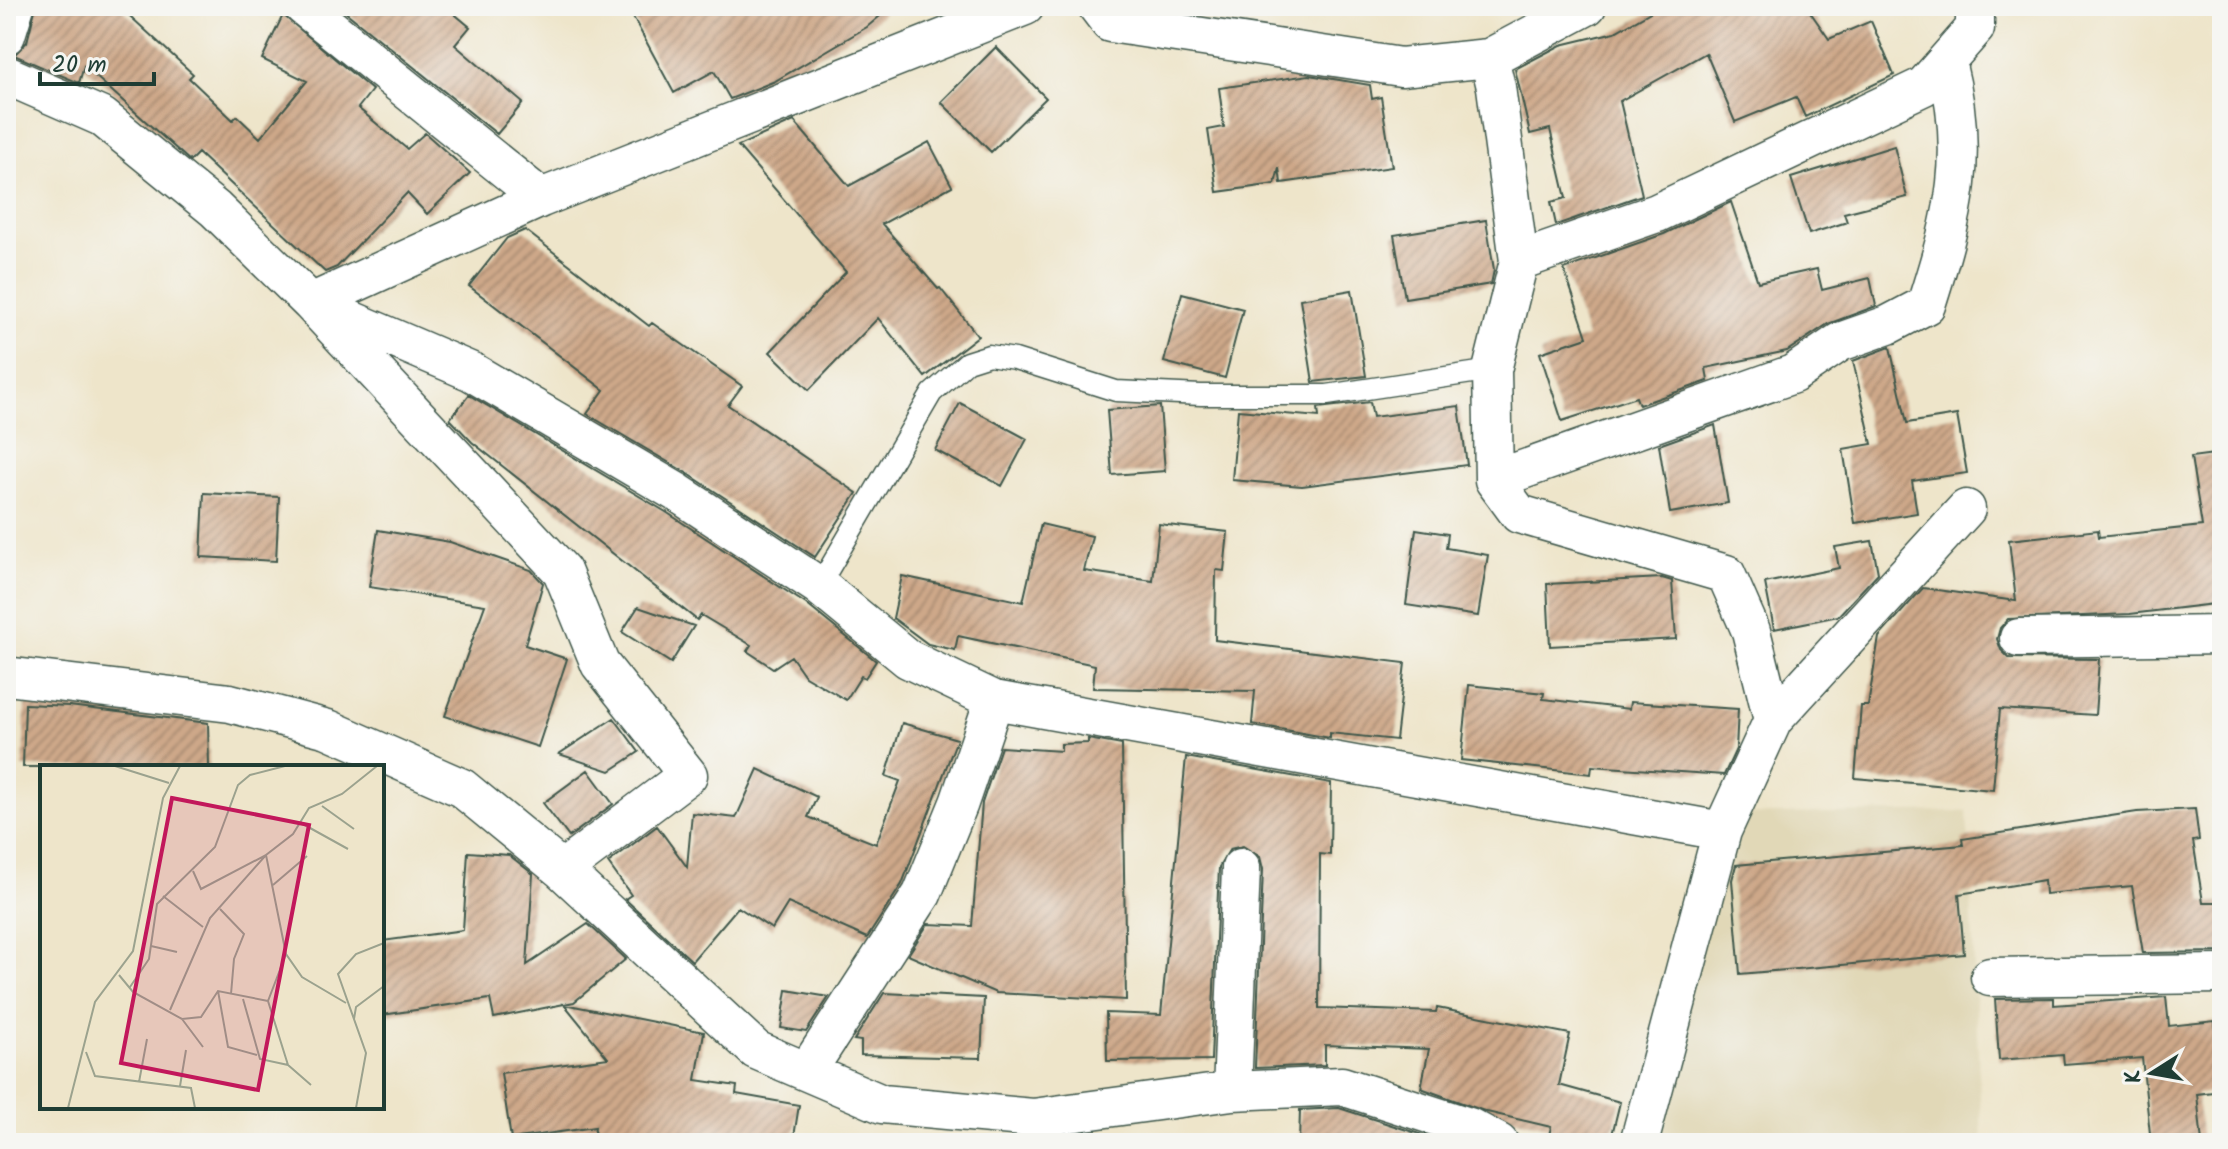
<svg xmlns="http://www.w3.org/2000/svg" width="2228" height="1149" font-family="Kalam,sans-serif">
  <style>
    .built { fill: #e1d8b7 }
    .building { fill: url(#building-hatch) }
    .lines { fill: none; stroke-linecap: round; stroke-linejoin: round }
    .service-casing { stroke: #3e564a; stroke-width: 23 }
    .minor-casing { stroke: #3e564a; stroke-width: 41 }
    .service { stroke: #fff; stroke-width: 20 }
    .minor { stroke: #fff; stroke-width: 38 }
    .inset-road { fill: none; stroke: #9ba28e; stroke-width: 2 }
    .view { fill: #c2185b; fill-opacity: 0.15; stroke: #c2185b; stroke-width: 4 }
    .inset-edge { fill: none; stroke: #1f3d34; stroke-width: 4 }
  </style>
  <defs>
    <pattern id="building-hatch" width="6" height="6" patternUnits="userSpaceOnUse" patternTransform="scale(2)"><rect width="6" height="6" fill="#cea889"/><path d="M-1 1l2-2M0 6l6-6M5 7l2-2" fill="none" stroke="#a78a71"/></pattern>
  </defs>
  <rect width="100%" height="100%" fill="#f6f6f2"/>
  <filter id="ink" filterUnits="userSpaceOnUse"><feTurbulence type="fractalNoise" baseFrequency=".0125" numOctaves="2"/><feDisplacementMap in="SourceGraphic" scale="16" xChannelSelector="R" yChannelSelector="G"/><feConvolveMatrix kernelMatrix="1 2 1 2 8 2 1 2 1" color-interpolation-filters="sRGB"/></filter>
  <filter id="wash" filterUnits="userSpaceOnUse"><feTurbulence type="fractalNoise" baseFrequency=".006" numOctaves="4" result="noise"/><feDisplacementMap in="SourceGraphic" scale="32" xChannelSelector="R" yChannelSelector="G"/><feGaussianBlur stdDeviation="1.8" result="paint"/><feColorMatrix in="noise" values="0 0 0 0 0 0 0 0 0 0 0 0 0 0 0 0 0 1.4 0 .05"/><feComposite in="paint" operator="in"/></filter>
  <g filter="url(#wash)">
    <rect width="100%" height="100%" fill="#eee5ca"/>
    <!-- built -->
    <path class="built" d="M1967,811L1982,1143H1642L1712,815Z"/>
    <g id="blocks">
      <!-- building -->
      <path class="building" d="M36,6H119L193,74L189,78L233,120L237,116L260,138L307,81L262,59L283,15L372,90L358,108L407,149L425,133L470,173L427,214L407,193L337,267L325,272L198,153L190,161L84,66L79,83L14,55L27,42Z
        M338,6H445L470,27L455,45L523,103L497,134Z
        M627,6H892L867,27L775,81L730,99L714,71L674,93Z
        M1661,6H1806L1829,39L1871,21L1894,75L1805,117L1796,97L1735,122L1706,53L1620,101L1642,195L1556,225L1551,202L1566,198L1550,129L1530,134L1515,69L1561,45L1615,32Z
        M996,47L1046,98L991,152L941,102Z
        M1309,75L1370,85L1372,99L1381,97L1392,167L1281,183L1279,168L1275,184L1217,192L1208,130L1224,127L1219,88Z
        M794,121L849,186L929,142L952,186L882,224L938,289L940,288L978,336L925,377L878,318L809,390L770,352L846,272L738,146Z
        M1894,146L1907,197L1844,213L1847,222L1809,234L1791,178Z
        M1731,202L1758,282L1817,269L1822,290L1870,278L1876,306L1828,324L1787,351L1706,368L1708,381L1639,405L1636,397L1562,421L1540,353L1587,337L1564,269L1664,234Z
        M1486,220L1494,270L1491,284L1405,298L1394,235Z
        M525,230L649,326L652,323L742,386L728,405L857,493L815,557L690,475L587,414L604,390L469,286L507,238Z
        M1352,290L1366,376L1313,382L1300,299Z
        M1182,293L1243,309L1225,378L1164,362Z
        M1890,347L1907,423L1957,415L1967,473L1912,481L1917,513L1855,523L1843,449L1872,444L1853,361Z
        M469,395L666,512L806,604L876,661L865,678L861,676L846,700L805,676L791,656L773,668L747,651L751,645L701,615L697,620L472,442L450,419Z
        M1370,402L1373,417L1459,406L1467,465L1302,486L1232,480L1238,410L1319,417L1318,408Z
        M960,403L1027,439L1002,486L935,450Z
        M1160,406L1165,471L1112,475L1107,410Z
        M1715,425L1728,503L1670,513L1659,445Z
        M2222,453V603L2130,614L2008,619L2000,628L1997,639L2001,650L2009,658L2099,659L2095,715L2000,709L1993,790L1855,778L1861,706H1868L1879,637L1923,588L2016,601L2009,540L2098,530L2099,537L2202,526L2191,457Z
        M204,493L279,497L276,561L201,557Z
        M1041,524L1092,536L1084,571L1153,581L1159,524L1228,532L1224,571L1216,570L1215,640L1405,663L1396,740L1330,733V738L1252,724L1255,691L1093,688L1095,665L958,636L955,650L928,644L893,618L902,576L1023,602Z
        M1416,529L1448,534L1446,548L1488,555L1478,616L1406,605Z
        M378,530L450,542L531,570L543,583L525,645L567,659L538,747L445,716L485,605L369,587Z
        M1872,541L1878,573L1838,616L1774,629L1765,583L1839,568L1835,547Z
        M1662,578L1672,581L1676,639L1550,646L1547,584Z
        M638,607L694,626L671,663L622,632Z
        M1469,685L1544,693L1543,699L1629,709L1630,702L1738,709L1736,749L1724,775L1592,766L1591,774L1461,760Z
        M25,704L69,706L208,723L209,767H23Z
        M614,718L639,752L610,771L559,754Z
        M902,723L957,739L902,884L867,938L788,903L772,929L738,907L692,961L625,899L631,895L608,863L657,826L687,867L692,813L736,818L758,769L817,797L808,817L876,844L900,781L886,776Z
        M1088,739L1122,745L1126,1000L996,993L908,955L928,924L972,926L982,803L1001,747L1061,751V744L1088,743Z
        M1186,757L1331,783L1330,855L1320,854L1319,1008L1436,1012L1437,1008L1570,1034L1559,1085L1620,1102L1610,1143H1547L1551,1127L1487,1112L1421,1088L1429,1049L1325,1045V1065L1255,1068L1263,869L1260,857L1243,846L1230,849L1219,867L1211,1060L1107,1061L1106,1013L1161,1015Z
        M588,770L613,804L569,837L543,803Z
        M2195,809L2199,840L2193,841L2203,902H2222V952L2143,953L2132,886L2045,894L2044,880L1959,894L1964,954L1740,974L1732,880L1736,865L1963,845L1962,839L2137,812Z
        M468,852L509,855L533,874L527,965L588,924L626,959L574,1002L494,1018L490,999L382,1015V941L463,930Z
        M787,990L829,997L806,1032L781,1028Z
        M884,993L984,998L981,1058L861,1055V1041L854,1040Z
        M2166,997L2169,1026L2215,1021L2222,1091L2197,1094L2202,1143H2151L2142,1058L2064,1064L2063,1055L1999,1060L1995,999L2054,998V1005Z
        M564,1004L704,1032L696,1080L737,1086L736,1094L799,1105L793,1143H593L595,1127L511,1139L501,1073L608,1058Z
        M1339,1108L1447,1143H1299L1300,1110Z"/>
    </g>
  </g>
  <g filter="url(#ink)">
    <use href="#blocks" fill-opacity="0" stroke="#3e564a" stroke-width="2"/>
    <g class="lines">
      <defs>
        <path id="service" d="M819,586L932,393L967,362L989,355L1015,359L1116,391L1201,395H1327L1492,370"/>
        <path id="minor" d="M303,6L541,198
          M1097,6L1110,23L1401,67L1489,58L1587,6
          M6,35L15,6
          M1489,58L1496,87L1519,261L1492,370L1494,480L1519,514L1726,574L1751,631L1773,720L1722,831L1639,1143
          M6,75L102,117L215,209L311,303L472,372L678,493L819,586L908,659L994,700L1722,831
          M1519,261L1657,213L1924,86L1975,28V6
          M1494,480L1793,374L1840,342L1888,325L1926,305C1955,214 1970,156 1946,61
          M2019,638L2222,635
          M6,676L230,703L328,729L462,788L562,870L756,1050L882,1104L1033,1118L1232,1091L1342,1086L1469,1127L1499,1143
          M1773,720L1966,509
          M562,870L688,775L600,664L562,571L311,303L541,198L1025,6
          M1990,977L2222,974
          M807,1071L922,894L959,803L994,700
          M1232,1091L1241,868"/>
      </defs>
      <!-- service casing -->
      <use href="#service" class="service-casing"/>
      <!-- minor casing -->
      <use href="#minor" class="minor-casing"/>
      <!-- service -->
      <use href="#service" class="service"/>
      <!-- minor -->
      <use href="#minor" class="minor"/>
    </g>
  </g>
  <!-- overview -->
  <g transform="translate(40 765)">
    <rect width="344" height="344" fill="#eee5ca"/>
    <path class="inset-road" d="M75,1L129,18M282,41L314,64M261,58L308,84M153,106L161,124L226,90L246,189L262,212L306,238M233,120L267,91M123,131L163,162M180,144L204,169L194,194L191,229M111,181L137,187M246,189L228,236L248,300M79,210L93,227L142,254L161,252L178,226L228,236M90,222L109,194L117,139L175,82L198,20L210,10L245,1M178,226L188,282L217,290M203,234L220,294L248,300L271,320M130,245L170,153L226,90L253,69L269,43L302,29L337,1M142,254L163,282M314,254L316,242L344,221M46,287L55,311L151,323L155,343M99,317L107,274M140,321L146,285M28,343L55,237L93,186L123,33L140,1M316,343L326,288L298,209L316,189L344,178"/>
    <path class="view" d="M132,33L269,60L218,325L81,298Z"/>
    <rect width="344" height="344" class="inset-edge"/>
  </g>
  <!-- margin -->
  <rect width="2228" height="1149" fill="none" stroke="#f6f6f2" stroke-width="32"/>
  <!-- north arrow -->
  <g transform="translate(2152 1073) rotate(259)" stroke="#f6f6f2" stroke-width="6" paint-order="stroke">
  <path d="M0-6L14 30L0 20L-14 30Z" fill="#1f3d34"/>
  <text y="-12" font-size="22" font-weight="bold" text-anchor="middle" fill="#1f3d34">K</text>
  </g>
  <!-- scale -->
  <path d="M40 72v12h114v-12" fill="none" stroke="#1f3d34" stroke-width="4"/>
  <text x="52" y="72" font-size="24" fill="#1f3d34" stroke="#f6f6f2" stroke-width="6" paint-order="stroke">20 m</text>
</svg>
